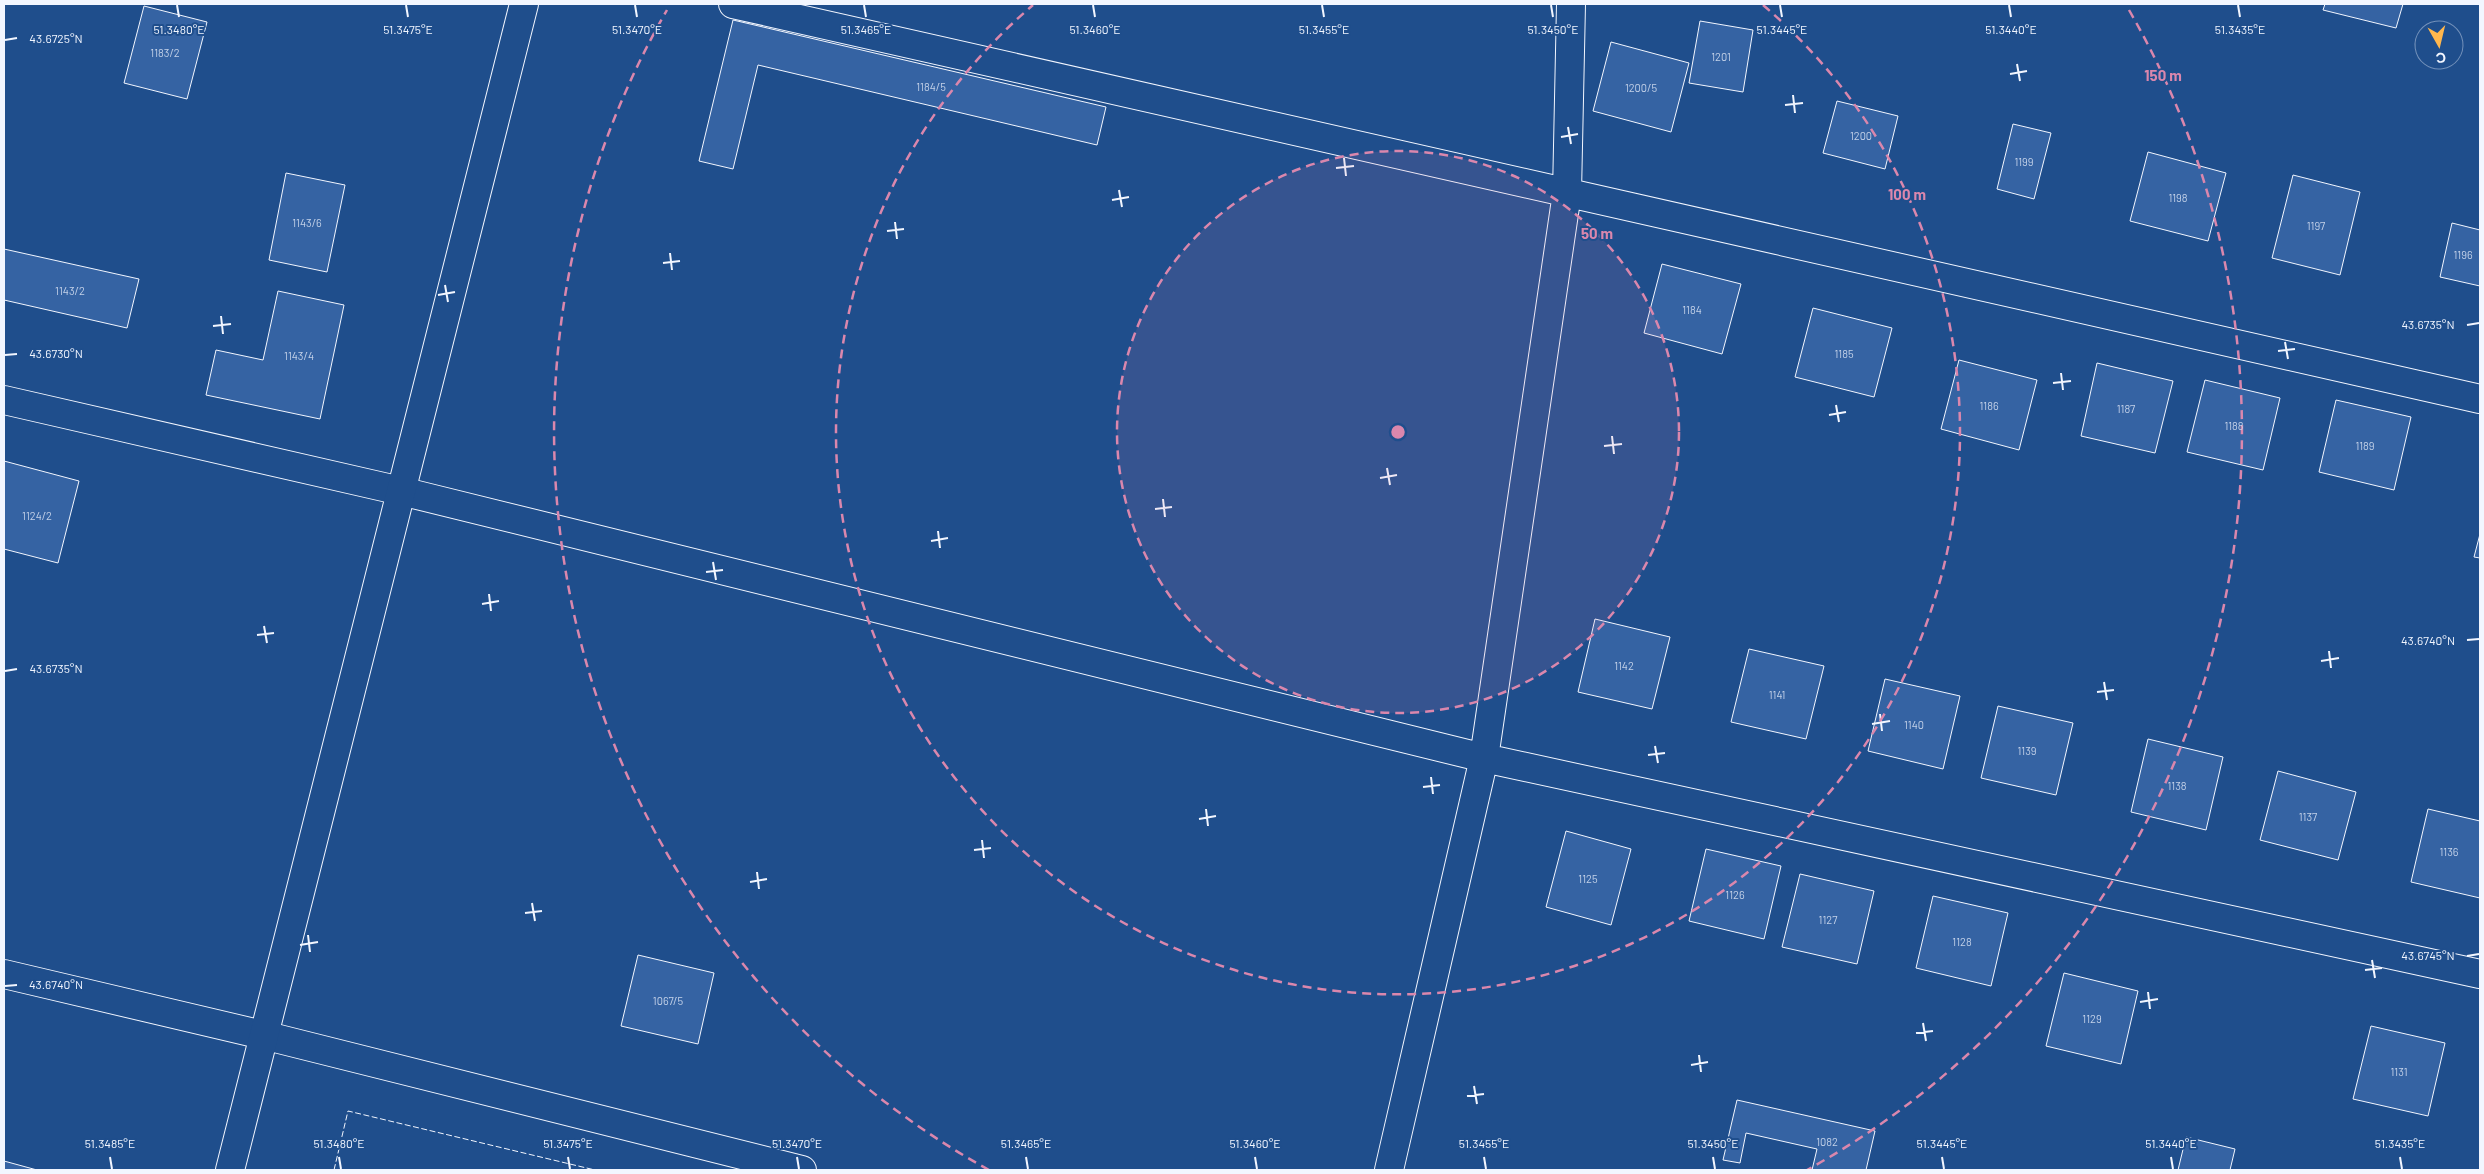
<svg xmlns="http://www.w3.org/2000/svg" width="2484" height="1174" font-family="Barlow,sans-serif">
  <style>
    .building { fill: #3563a3; stroke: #f2f6ff }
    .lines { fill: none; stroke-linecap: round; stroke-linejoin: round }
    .street-casing { stroke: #f2f6ff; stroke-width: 30 }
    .secondary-casing { stroke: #f2f6ff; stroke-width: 30 }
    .street { stroke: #1f4e8c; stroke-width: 28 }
    .secondary { stroke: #1f4e8c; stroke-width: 28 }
    .fence { stroke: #f2f6ff; stroke-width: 1; stroke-dasharray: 6 2.5; stroke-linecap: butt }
    .ticks { fill: none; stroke: #f2f6ff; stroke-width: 2 }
    .ring { fill: none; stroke: #da87ad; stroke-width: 2.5; stroke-dasharray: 9 6 }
    .labels { text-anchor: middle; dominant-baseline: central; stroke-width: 4; stroke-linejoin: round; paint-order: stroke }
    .number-label { font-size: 11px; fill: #c3d1e8 }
    .ticks-label { font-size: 12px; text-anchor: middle; fill: #f2f6ff; stroke: #1f4e8c; stroke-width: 4; stroke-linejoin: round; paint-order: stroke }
    .centre { fill: #da87ad; stroke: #1f4e8c; stroke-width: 2.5 }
    .ring-label { font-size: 15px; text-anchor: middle; font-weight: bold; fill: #da87ad; stroke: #1f4e8c; stroke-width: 4; stroke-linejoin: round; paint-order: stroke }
  </style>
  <rect width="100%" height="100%" fill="#1f4e8c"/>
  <!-- building -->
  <path class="building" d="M2325,4H2403L2396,28L2323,10Z
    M144,6L207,22L187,99L124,83Z
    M733,20L1106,107L1097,145L758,65L733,169L699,161Z
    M1700,21L1753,30L1743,92L1689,83Z
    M1611,42L1689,63L1671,132L1593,111Z
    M1837,101L1898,116L1885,169L1823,153Z
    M2013,124L2051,133L2034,199L1997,189Z
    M2148,152L2226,173L2208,241L2130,221Z
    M286,173L345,185L327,272L269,260Z
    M2293,175L2360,192L2340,275L2272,258Z
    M2452,223L2480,230V286L2440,277Z
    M4,249L139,279L127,328L4,300Z
    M1662,264L1741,284L1722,354L1644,333Z
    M278,291L344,305L320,419L206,395L216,350L263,360Z
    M1813,308L1892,328L1874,397L1795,377Z
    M1959,360L2037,380L2019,450L1941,429Z
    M2097,363L2173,381L2155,453L2081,436Z
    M2205,380L2280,398L2263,470L2187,452Z
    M2336,400L2411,417L2394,490L2319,472Z
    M4,461L79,481L58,563L4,549Z
    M2480,534V558L2474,557Z
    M1595,619L1670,637L1652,709L1578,692Z
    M1749,649L1824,666L1806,739L1731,722Z
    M1885,679L1960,696L1943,769L1868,751Z
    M1998,706L2073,723L2056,795L1981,778Z
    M2148,739L2223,757L2206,830L2131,812Z
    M2278,771L2356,792L2338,860L2260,840Z
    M2428,809L2480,821V898L2411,882Z
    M1566,831L1631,849L1611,925L1546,907Z
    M1706,849L1781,866L1764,939L1689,921Z
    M1800,874L1874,891L1857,964L1782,947Z
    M1933,896L2008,913L1991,986L1916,968Z
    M638,955L714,973L698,1044L621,1026Z
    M2064,973L2138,991L2121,1064L2046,1046Z
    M2371,1026L2445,1043L2428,1116L2353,1099Z
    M1737,1100L1875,1131L1866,1170H1812L1817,1149L1746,1133L1740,1163L1723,1160Z
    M2186,1137L2235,1149L2230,1170H2178Z
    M4,1161L37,1170H4Z"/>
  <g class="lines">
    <defs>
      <path id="street" d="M733,4L2480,399
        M4,400L401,491L1484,758L2480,974
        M4,974L263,1035L802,1170
        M1389,1170L1484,758L1567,193L1571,4"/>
      <path id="secondary" d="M230,1170L524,4"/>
    </defs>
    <!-- street casing -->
    <use href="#street" class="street-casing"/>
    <!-- secondary casing -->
    <use href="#secondary" class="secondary-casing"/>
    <!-- street -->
    <use href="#street" class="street"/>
    <!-- secondary -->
    <use href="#secondary" class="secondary"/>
    <!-- fence -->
    <path class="fence" d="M334,1170L348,1111L595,1170"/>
  </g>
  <!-- ticks -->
  <path class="ticks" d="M177,5L179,17M406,5L408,17M635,5L637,17M864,5L866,17M1093,5L1095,17M1322,5L1324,17M1551,5L1553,17M1780,5L1782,17M2009,5L2011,17M2238,5L2240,17M5,40L17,38M2017,64L2020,81M2010,74L2027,71M1793,95L1795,113M1785,105L1803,103M1568,127L1571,144M1561,137L1578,134M1344,158L1346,176M1336,168L1354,166M1119,190L1122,207M1112,200L1129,197M895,222L897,239M887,231L904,229M670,253L672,270M663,263L680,261M445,285L448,302M438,295L455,292M221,316L223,334M2467,325L2479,323M213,326L231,324M2285,342L2288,359M2278,351L2295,349M5,355L17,354M2061,373L2063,390M2053,383L2071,381M1836,405L1839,422M1829,415L1846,412M1612,436L1614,454M1604,446L1622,444M1387,468L1390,485M1380,478L1397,475M1163,499L1165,517M1155,509L1172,507M938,531L940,548M931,541L948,538M713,562L716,580M706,572L723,570M489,594L491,611M482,604L499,601M264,626L267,643M257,635L274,633M2467,640L2479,639M2329,651L2331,668M2321,661L2339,658M5,671L17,669M2104,682L2107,700M2097,692L2114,690M1880,714L1882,731M1872,724L1890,721M1655,746L1658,763M1648,755L1665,753M1431,777L1433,794M1423,787L1440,785M1206,809L1208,826M1199,819L1216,816M982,840L984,858M974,850L991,848M757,872L759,889M750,882L767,879M532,903L535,921M525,913L542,911M308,935L310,952M300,945L318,942M2467,956L2479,954M2372,960L2375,978M2365,970L2382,968M5,986L17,985M2148,992L2150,1009M2140,1002L2158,999M1923,1023L1926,1041M1916,1033L1933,1031M1699,1055L1701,1072M1691,1065L1708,1062M1474,1086L1477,1104M1467,1096L1484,1094M110,1157L112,1169M339,1157L341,1169M568,1157L570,1169M797,1157L799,1169M1026,1157L1028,1169M1255,1157L1257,1169M1484,1157L1486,1169M1713,1157L1715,1169M1942,1157L1944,1169M2171,1157L2173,1169M2400,1157L2402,1169"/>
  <!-- distance rings -->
  <circle cx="1398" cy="432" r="281" fill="#da87ad" fill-opacity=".12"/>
  <g class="ring">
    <circle cx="1398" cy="432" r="281"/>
    <path d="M1763 5A562 562 0 1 1 1033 5"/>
    <path d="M989 1170A844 844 0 0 1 667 10M2129 10A844 844 0 0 1 1807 1170"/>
  </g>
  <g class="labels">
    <!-- number labels -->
    <g class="number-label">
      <text x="165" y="52">1183/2</text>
      <text x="1721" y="56">1201</text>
      <text x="931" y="86">1184/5</text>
      <text x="1641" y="87">1200/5</text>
      <text x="1861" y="135">1200</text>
      <text x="2024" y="161">1199</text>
      <text x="2178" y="197">1198</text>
      <text x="307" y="222">1143/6</text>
      <text x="2316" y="225">1197</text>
      <text x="2463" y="254">1196</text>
      <text x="70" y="290">1143/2</text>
      <text x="1692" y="309">1184</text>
      <text x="1844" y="353">1185</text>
      <text x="299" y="355">1143/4</text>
      <text x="1989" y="405">1186</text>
      <text x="2126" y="408">1187</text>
      <text x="2234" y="425">1188</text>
      <text x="2365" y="445">1189</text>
      <text x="37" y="515">1124/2</text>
      <text x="1624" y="665">1142</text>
      <text x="1777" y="694">1141</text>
      <text x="1914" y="724">1140</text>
      <text x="2027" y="750">1139</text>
      <text x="2177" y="785">1138</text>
      <text x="2308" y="816">1137</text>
      <text x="2449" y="851">1136</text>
      <text x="1588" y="878">1125</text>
      <text x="1735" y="894">1126</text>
      <text x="1828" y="919">1127</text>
      <text x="1962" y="941">1128</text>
      <text x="668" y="1000">1067/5</text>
      <text x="2092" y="1018">1129</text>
      <text x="2399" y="1071">1131</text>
      <text x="1827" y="1141">1082</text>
    </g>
  </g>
  <g class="ticks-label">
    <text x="179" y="34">51.3480°E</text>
    <text x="408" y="34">51.3475°E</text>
    <text x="637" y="34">51.3470°E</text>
    <text x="866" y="34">51.3465°E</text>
    <text x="1095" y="34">51.3460°E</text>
    <text x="1324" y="34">51.3455°E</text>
    <text x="1553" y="34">51.3450°E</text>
    <text x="1782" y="34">51.3445°E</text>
    <text x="2011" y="34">51.3440°E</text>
    <text x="2240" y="34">51.3435°E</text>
    <text x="56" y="43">43.6725°N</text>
    <text x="2428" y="329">43.6735°N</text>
    <text x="56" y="358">43.6730°N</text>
    <text x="2428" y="645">43.6740°N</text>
    <text x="56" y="673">43.6735°N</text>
    <text x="2428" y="960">43.6745°N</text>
    <text x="56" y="989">43.6740°N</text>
    <text x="110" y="1148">51.3485°E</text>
    <text x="339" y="1148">51.3480°E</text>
    <text x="568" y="1148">51.3475°E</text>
    <text x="797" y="1148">51.3470°E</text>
    <text x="1026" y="1148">51.3465°E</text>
    <text x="1255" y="1148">51.3460°E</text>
    <text x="1484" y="1148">51.3455°E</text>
    <text x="1713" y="1148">51.3450°E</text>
    <text x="1942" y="1148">51.3445°E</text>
    <text x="2171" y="1148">51.3440°E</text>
    <text x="2400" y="1148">51.3435°E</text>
  </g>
  <circle cx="1398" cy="432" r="8" class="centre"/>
  <g class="ring-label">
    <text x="2163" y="81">150 m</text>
    <text x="1907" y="200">100 m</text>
    <text x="1597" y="239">50 m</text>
  </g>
  <!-- border -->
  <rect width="2484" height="1174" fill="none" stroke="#f2f6ff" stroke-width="10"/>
  <!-- north arrow -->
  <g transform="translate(2439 45) rotate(172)"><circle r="24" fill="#1f4e8c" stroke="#7391ba"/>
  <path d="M0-4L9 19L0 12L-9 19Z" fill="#ffb74d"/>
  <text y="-8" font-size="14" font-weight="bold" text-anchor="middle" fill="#f2f6ff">С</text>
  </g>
</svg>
